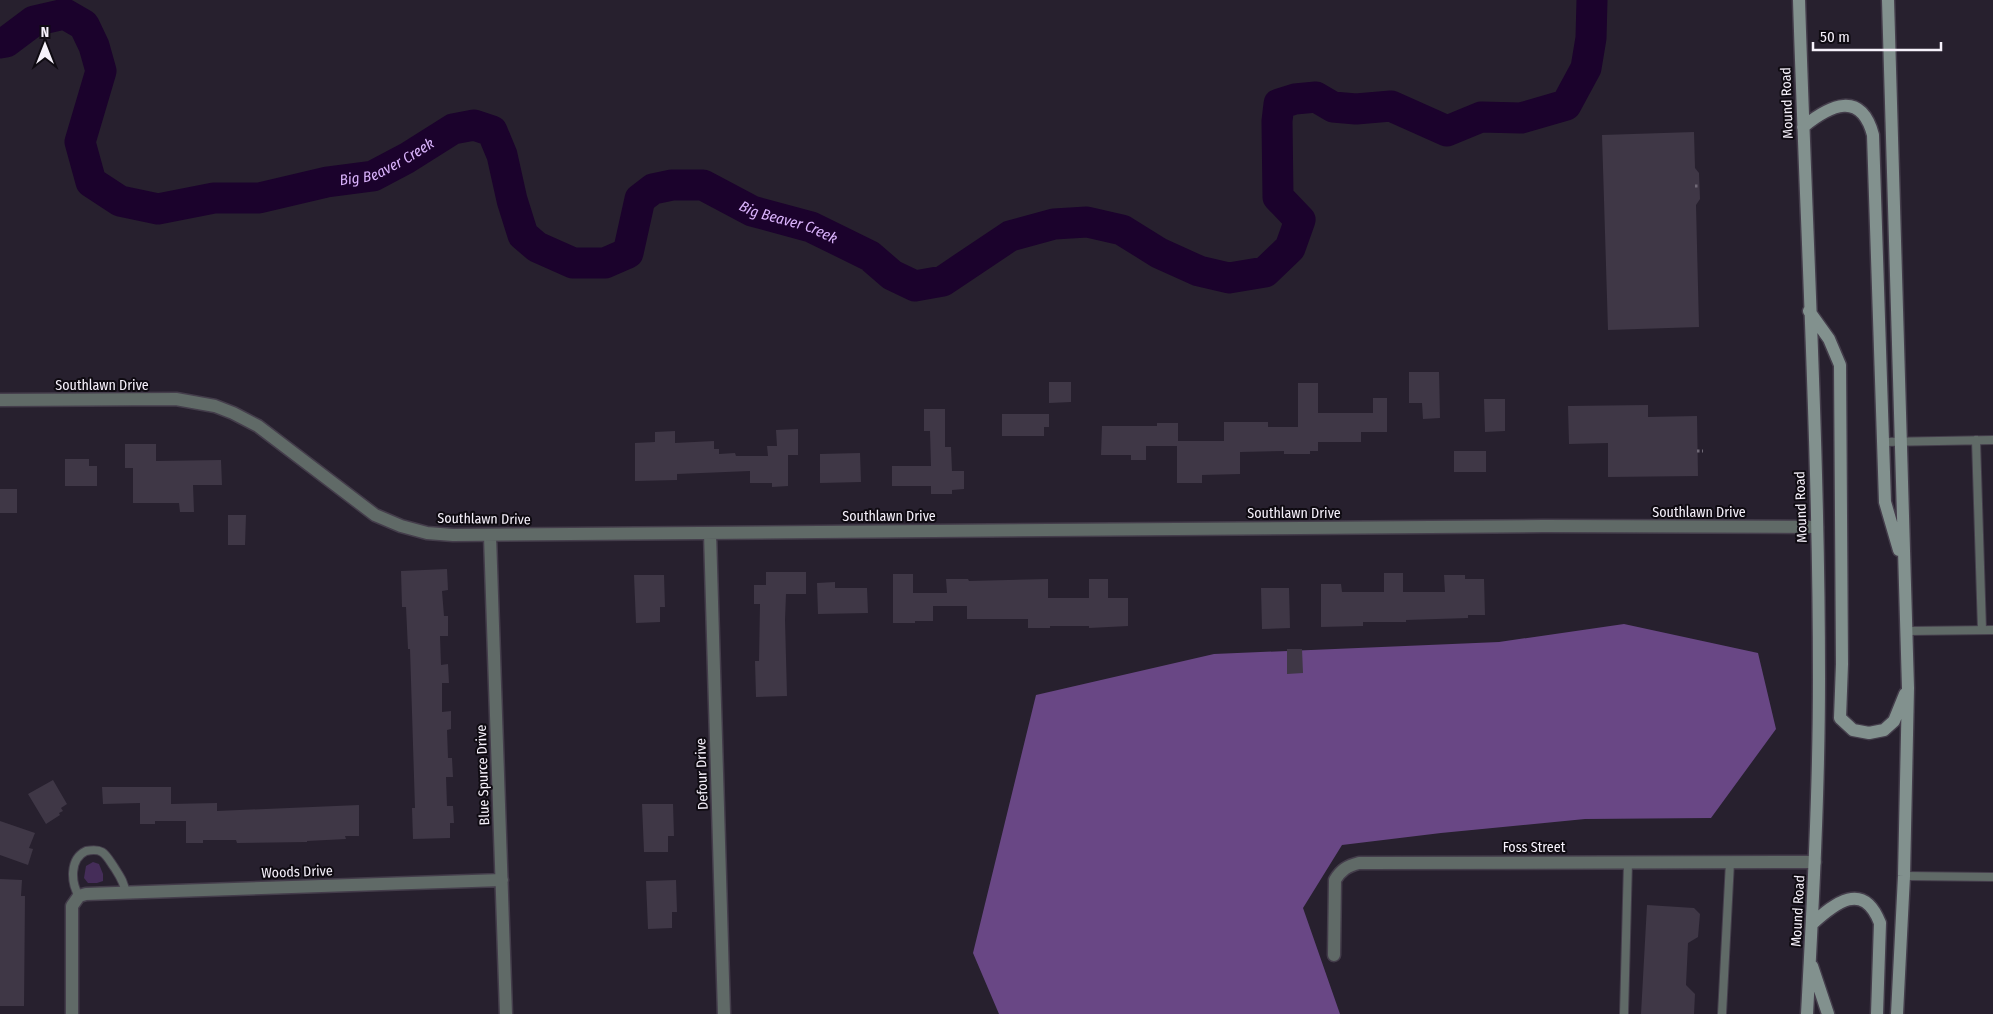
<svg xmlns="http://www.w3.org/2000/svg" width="1993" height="1014" font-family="'Fira Sans Condensed',sans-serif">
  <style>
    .green { fill: #452d59 }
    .forest { fill: #694785 }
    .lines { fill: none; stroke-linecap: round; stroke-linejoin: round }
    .river { stroke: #1b022c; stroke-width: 31 }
    .building { fill: #3f3746 }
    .lane-casing { stroke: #443d4b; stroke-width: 10 }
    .street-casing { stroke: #443d4b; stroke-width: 15 }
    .secondary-casing { stroke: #443d4b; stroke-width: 15 }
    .path { stroke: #706976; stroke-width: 3; stroke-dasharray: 2.5 2.5; stroke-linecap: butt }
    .lane { stroke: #606a67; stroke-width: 8 }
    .street { stroke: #606a67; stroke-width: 12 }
    .secondary { stroke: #82918e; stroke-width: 12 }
    .labels { text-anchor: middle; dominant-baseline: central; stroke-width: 4; stroke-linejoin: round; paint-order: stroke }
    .street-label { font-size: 14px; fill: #f6f1fb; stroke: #0f0b12 }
    .water-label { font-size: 15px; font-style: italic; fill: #dab3fc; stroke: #0f0b12 }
  </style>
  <rect width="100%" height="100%" fill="#27202e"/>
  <!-- green -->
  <path class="green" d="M93,862L99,864L103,874V881L97,883H88L84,878L86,866Z"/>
  <!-- forest -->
  <path class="forest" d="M1624,624L1758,653L1776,729L1711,818L1585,819L1441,833L1342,845L1303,908L1340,1014H999L973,953L1036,695L1214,654L1499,642Z"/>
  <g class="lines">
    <!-- river -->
    <path class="river" id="s1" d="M0,43L6,42L34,21L65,14L84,25L94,46L101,71L80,142L91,182L120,201L158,209L214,198H259L327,182L373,176L407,158L453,129L474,125L492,131L502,155L512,200L523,235L537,247L573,263H605L628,253L640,199L653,189L672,185H703L752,211L811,227L870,256L892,275L915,286L943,281L1010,236L1054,224L1087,222L1122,230L1159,253L1199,271L1229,278L1265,272L1290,248L1300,220L1278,197L1277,121L1279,104L1295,99L1316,97L1333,107L1356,109L1391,106L1447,131L1481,117L1521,118L1566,105L1586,68L1591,38L1592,0"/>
  </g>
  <!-- building -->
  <path class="building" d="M1694,132L1695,168L1699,173L1700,199L1696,205L1699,327L1608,330L1602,135Z
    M1409,372H1439L1440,418L1423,419L1422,403H1409Z
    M1049,382H1071V402L1049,403Z
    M1298,383H1318V413H1373V398H1387V432H1361V442H1318V451H1310V454H1284V451L1240,452V474L1202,475V483H1177V446H1146V460H1131V455H1101L1102,426H1157V423H1178V441H1224V422H1268V427H1298Z
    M1484,399H1505V431L1485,432Z
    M1648,405V417L1697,416L1698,476L1608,477V443L1569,444L1568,406Z
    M924,409H945V447H951L952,471H964V489L952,490V494H931V486H892V466H931L930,431H924Z
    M1002,414H1049V427H1044V436H1002Z
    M798,429V455H788V486L772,487V483H750V471L677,474V480L635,481V443L655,442V432L675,431V443L714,441V449H719V454L735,453L736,456H768L767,446H777L776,430Z
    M125,444H156V461L221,460L222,485H193L194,512H180L179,503H133V468H125Z
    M1454,451H1486V472H1454Z
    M860,453L861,482L820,483V454Z
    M65,459H89V466H97V486H65Z
    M0,489H17V513H0Z
    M228,515H246L245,545H228Z
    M447,569L448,590L442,591L444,616H448V636H440L441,665L448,664L449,683H442V712L451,711V729L447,730L448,758H452L453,777H446L447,806H453L454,823H450V838L413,839L412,808H415L410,649H408L406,607H402L401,571Z
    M766,572H806V594H786L785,620L787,696L756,697L755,661H759L760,604H754V585H766Z
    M1384,573H1403V592H1445L1444,575H1465V579H1484L1485,615H1468V618L1406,620V622H1363V626L1321,627V584H1341L1342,592H1384Z
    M893,574H913V593H947L946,579H968L969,581L1048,579V598H1089V579H1108V598H1128V626L1089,628V626H1050V628H1028V619H967V606H933V621H915V623H893Z
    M634,575H664L665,607H660V622L636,623Z
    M835,582V588H867L868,613L818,614L817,583Z
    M1261,588H1289L1290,628L1262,629Z
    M1287,649H1302L1303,673L1287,674Z
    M53,780L67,804L61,808L63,811L59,813L60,815L46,824L28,794Z
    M102,787H171V804L217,803V811L359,805V836H345L346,839L307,841V842L237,843L236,840H203V843H186V821H155V824H140V803L103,804Z
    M642,804H673L674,836H668V852H644Z
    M0,821L35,833L29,848L33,849L28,865L0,855Z
    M0,879L22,880L21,896H25L24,1006H0Z
    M676,880L677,912H672V928L648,929L646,881Z
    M1647,905L1694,908L1700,914L1698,937L1688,943L1686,985L1695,994L1694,1014H1641Z"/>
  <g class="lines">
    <defs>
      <path id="lane" d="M1976,440L1982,630
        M1883,442L1993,440
        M1906,631L1993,630
        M1904,876L1993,877
        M79,896C71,883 69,859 86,851C91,850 97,849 102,852C107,855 111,863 114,867C119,875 125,883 125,892
        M1624,1014L1628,862
        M1722,1014L1730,862"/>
      <path id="street" d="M0,400L176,399L215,406L233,413L258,426L375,515L401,526L427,533L453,535L1543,526L1817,527
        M710,533L724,1014
        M490,536L506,1014
        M1334,955L1335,880C1341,870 1347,866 1359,863L1815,862
        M72,1014V906L79,896L86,894L502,880"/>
      <path id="secondary" d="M1799,0C1806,226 1819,452 1819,678C1819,790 1813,902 1807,1014
        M1888,0L1908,688L1904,876L1897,1014
        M1803,127C1830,105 1861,90 1873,135L1885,502L1899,550
        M1809,311L1829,339L1840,365L1842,664L1840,718L1853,730L1869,733L1884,730L1894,721L1905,694
        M1812,924C1835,903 1863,880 1880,923L1877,1014
        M1812,966L1828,1014"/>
    </defs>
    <!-- lane casing -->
    <use href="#lane" class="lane-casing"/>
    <!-- street casing -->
    <use href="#street" class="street-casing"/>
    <!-- secondary casing -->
    <use href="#secondary" class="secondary-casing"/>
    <!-- path -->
    <path class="path" d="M1695,186H1700
      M1697,451H1703"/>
    <!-- lane -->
    <use href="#lane" class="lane"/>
    <!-- street -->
    <use href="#street" class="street"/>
    <!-- secondary -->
    <use href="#secondary" class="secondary"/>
  </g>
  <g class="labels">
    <!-- street labels -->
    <g class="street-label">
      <text transform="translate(1787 103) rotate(-92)">Mound Road</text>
      <text x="102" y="385">Southlawn Drive</text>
      <text transform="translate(1801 507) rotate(-92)">Mound Road</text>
      <text x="1699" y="512">Southlawn Drive</text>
      <text x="1294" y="513">Southlawn Drive</text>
      <text x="889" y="516">Southlawn Drive</text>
      <text transform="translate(484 519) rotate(1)">Southlawn Drive</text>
      <text transform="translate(702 774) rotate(-92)">Defour Drive</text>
      <text transform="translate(483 775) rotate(-92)">Blue Spurce Drive</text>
      <text x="1534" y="847">Foss Street</text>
      <text transform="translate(297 872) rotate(-2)">Woods Drive</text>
      <text transform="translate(1798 911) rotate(-87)">Mound Road</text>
    </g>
    <!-- water labels -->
    <g class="water-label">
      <text stroke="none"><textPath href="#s1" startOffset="569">Big Beaver Creek</textPath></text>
      <text stroke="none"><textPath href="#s1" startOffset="1124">Big Beaver Creek</textPath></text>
    </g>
  </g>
  <!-- north arrow -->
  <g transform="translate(45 45)" stroke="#0f0b12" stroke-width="4" paint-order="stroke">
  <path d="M0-4L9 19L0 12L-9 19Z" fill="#f6f1fb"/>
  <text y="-8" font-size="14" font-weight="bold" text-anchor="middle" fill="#f6f1fb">N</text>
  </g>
  <!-- scale -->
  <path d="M1813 42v8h128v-8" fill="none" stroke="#f6f1fb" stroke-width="2.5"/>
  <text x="1820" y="42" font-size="15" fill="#f6f1fb" stroke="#0f0b12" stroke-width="4" paint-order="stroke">50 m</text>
</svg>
